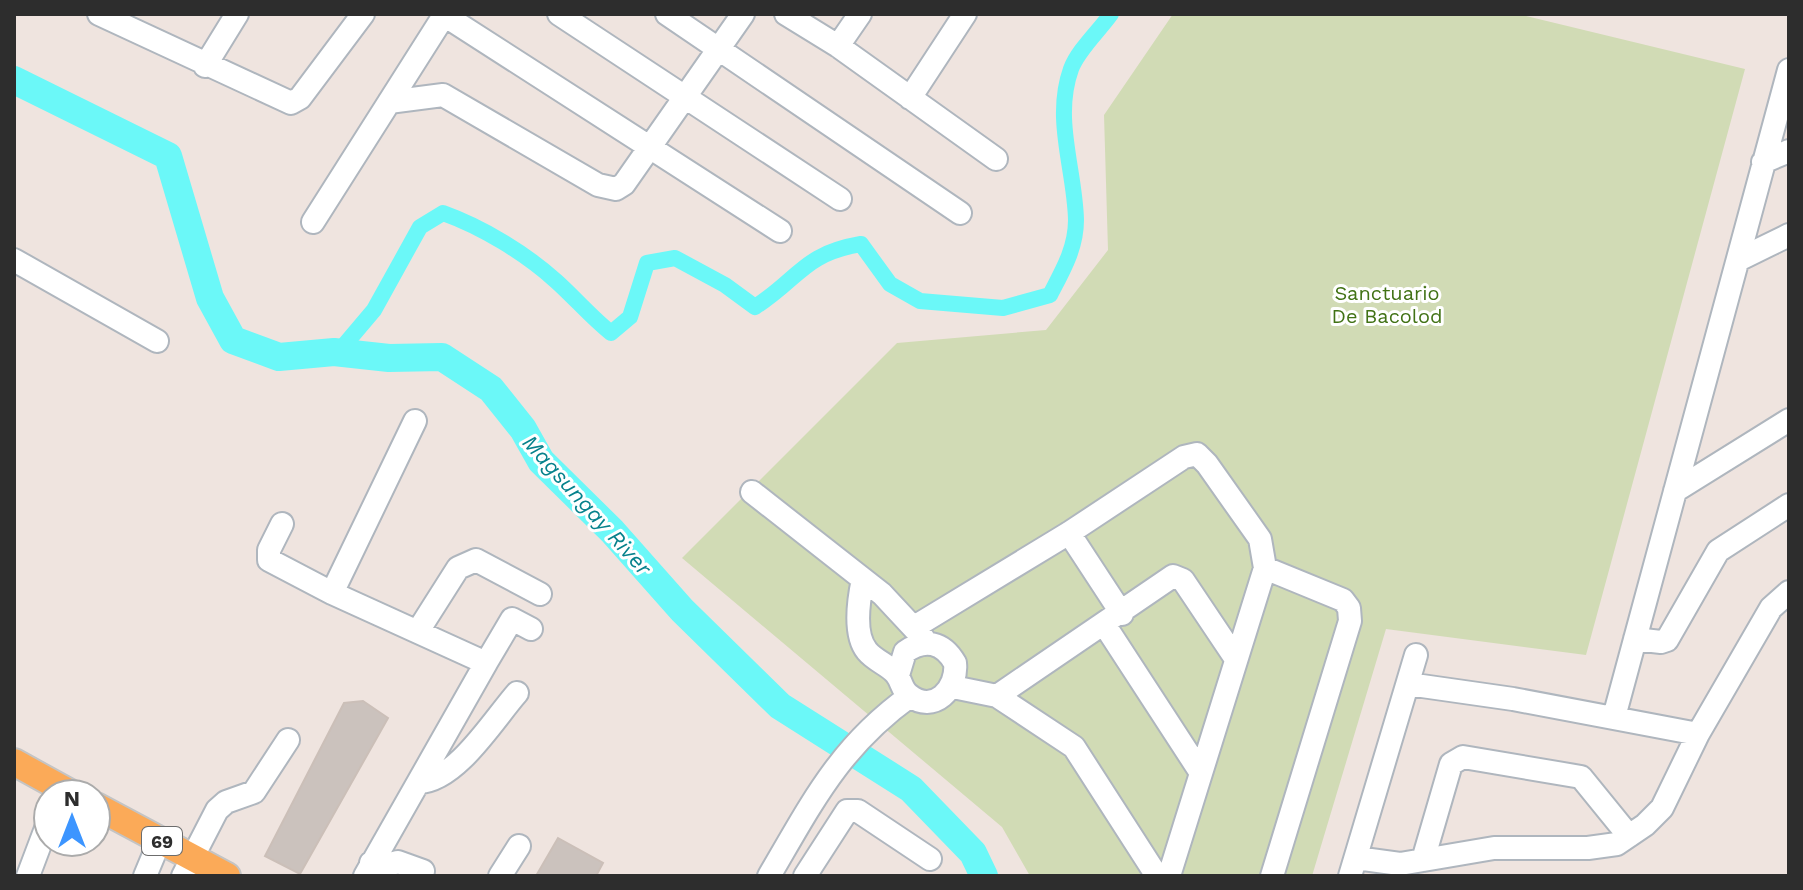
<svg xmlns="http://www.w3.org/2000/svg" width="1803" height="890" font-family="'Work Sans',sans-serif">
  <style>
    .cemetery { fill: #d1dbb5 }
    .lines { fill: none; stroke-linecap: round; stroke-linejoin: round }
    .canal { stroke: #6bf8f8; stroke-width: 16 }
    .river { stroke: #6bf8f8; stroke-width: 28 }
    .building { fill: #cbc2bd; stroke: #cbbfb8; stroke-width: 2 }
    .minor-casing { stroke: #afb6be; stroke-width: 26 }
    .major-casing { stroke: #c4c4c4; stroke-width: 30 }
    .minor { stroke: #fff; stroke-width: 22 }
    .major { stroke: #fbaa58; stroke-width: 26 }
    .labels { text-anchor: middle; dominant-baseline: central; stroke-width: 6; stroke-linejoin: round; paint-order: stroke }
    .shield { fill: #fff; stroke: #6c6c6c; stroke-width: 2 }
    .shield-label { font-size: 18px; font-weight: bold; fill: #2d2d2d }
    .park-label { font-size: 20px; fill: #417215; stroke: #fff }
    .water-label { font-size: 22px; font-style: italic; fill: #06828c; stroke: #fff }
  </style>
  <rect width="100%" height="100%" fill="#efe4df"/>
  <!-- cemetery -->
  <path class="cemetery" d="M1173,14H1518L1745,69L1586,655L1386,629L1312,876H1030L1002,827L682,558L897,343L1046,330L1108,250L1104,115Z"/>
  <g class="lines">
    <!-- canal -->
    <path class="canal" d="M334,352L341,349L374,310L420,227L443,213C482,227 525,253 556,281C575,298 591,317 611,333L630,317L647,263L675,258L725,285L755,307C800,278 803,254 861,244L890,284L920,301L1003,308L1050,295C1063,270 1076,248 1076,220C1075,170 1053,119 1071,69C1078,50 1099,31 1111,14"/>
    <!-- river -->
    <path class="river" d="M14,80L168,156L210,298L233,340L279,357L334,352L389,358L442,357L491,389L523,429L541,461L612,531L682,610L780,706L911,789L973,853L984,876"/>
  </g>
  <!-- building -->
  <path class="building" d="M363,701L388,718L300,874L265,856L344,703Z
    M558,838L603,863L596,876H536Z"/>
  <g class="lines">
    <defs>
      <path id="minor" d="M99,14L291,103L300,98L363,14
        M559,14L840,199
        M667,14L960,213
        M786,14L838,46L996,159
        M444,15L780,231
        M838,46L860,14
        M205,66L237,14
        M910,98L965,14
        M389,102L443,95L598,185L616,189L624,184L743,14
        M1763,162L1789,151
        M313,222L445,14
        M1740,259L1789,235
        M14,260L157,341
        M1675,491L1789,420
        M752,492L882,594L924,639
        M282,524L269,550V560L332,593L486,663L365,876
        M1069,533L1122,614
        M1265,568L1343,600L1349,608L1350,621L1272,876
        M863,579C859,598 853,634 867,651C875,661 889,665 896,674C902,681 901,689 909,695C934,715 958,688 955,663C943,642 925,638 905,652L898,675
        M332,593L415,421
        M1104,624L1201,773
        M916,626L1069,533L1184,457L1197,454L1207,464L1260,539L1265,568L1169,876
        M418,631L458,568L476,560L540,594
        M1635,639L1661,642L1667,640L1718,551L1789,505
        M486,663L512,619L531,629
        M1408,684L1513,699L1698,734
        M953,687L997,696L1074,747L1157,876
        M997,696L1173,576L1183,580L1236,659
        M1614,717L1789,70
        M420,782C457,780 494,719 517,693
        M1356,858L1400,864L1494,848H1588L1617,844L1645,825L1662,808L1698,734L1771,608L1789,592
        M1423,860L1451,764L1463,757L1581,777L1629,836
        M371,863L383,866L398,862L423,871
        M28,876L48,823
        M145,876L160,840
        M183,876L217,810L226,802L254,792L288,740
        M500,876L519,846
        M769,876C812,803 839,747 910,696
        M805,876L847,811H858L930,859
        M1350,876L1416,655"/>
      <path id="major" d="M14,762L72,794
        M96,806L227,876"/>
    </defs>
    <!-- minor casing -->
    <use href="#minor" class="minor-casing"/>
    <!-- major casing -->
    <use href="#major" class="major-casing"/>
    <!-- minor -->
    <use href="#minor" class="minor"/>
    <!-- major -->
    <use href="#major" class="major"/>
  </g>
  <g class="labels">
    <!-- shield labels -->
    <rect class="shield" x="142" y="827" width="40" height="28" rx="6"/>
    <g class="shield-label">
      <text x="162" y="841">69</text>
    </g>
    <!-- park labels -->
    <g class="park-label">
      <text x="1387" y="293">Sanctuario<tspan x="1387" dy="23">De Bacolod</tspan></text>
    </g>
    <!-- water labels -->
    <g class="water-label">
      <text transform="translate(587 505) rotate(48)">Magsungay River</text>
    </g>
  </g>
  <!-- border -->
  <rect width="1803" height="890" fill="none" stroke="#2d2d2d" stroke-width="32"/>
  <!-- north arrow -->
  <g transform="translate(72 818)"><circle r="38" fill="#ffffff" stroke="#ababab" stroke-width="2"/>
  <path d="M0-6L14 30L0 20L-14 30Z" fill="#3c95ff"/>
  <text y="-12" font-size="22" font-weight="bold" text-anchor="middle" fill="#2d2d2d">N</text>
  </g>
</svg>
